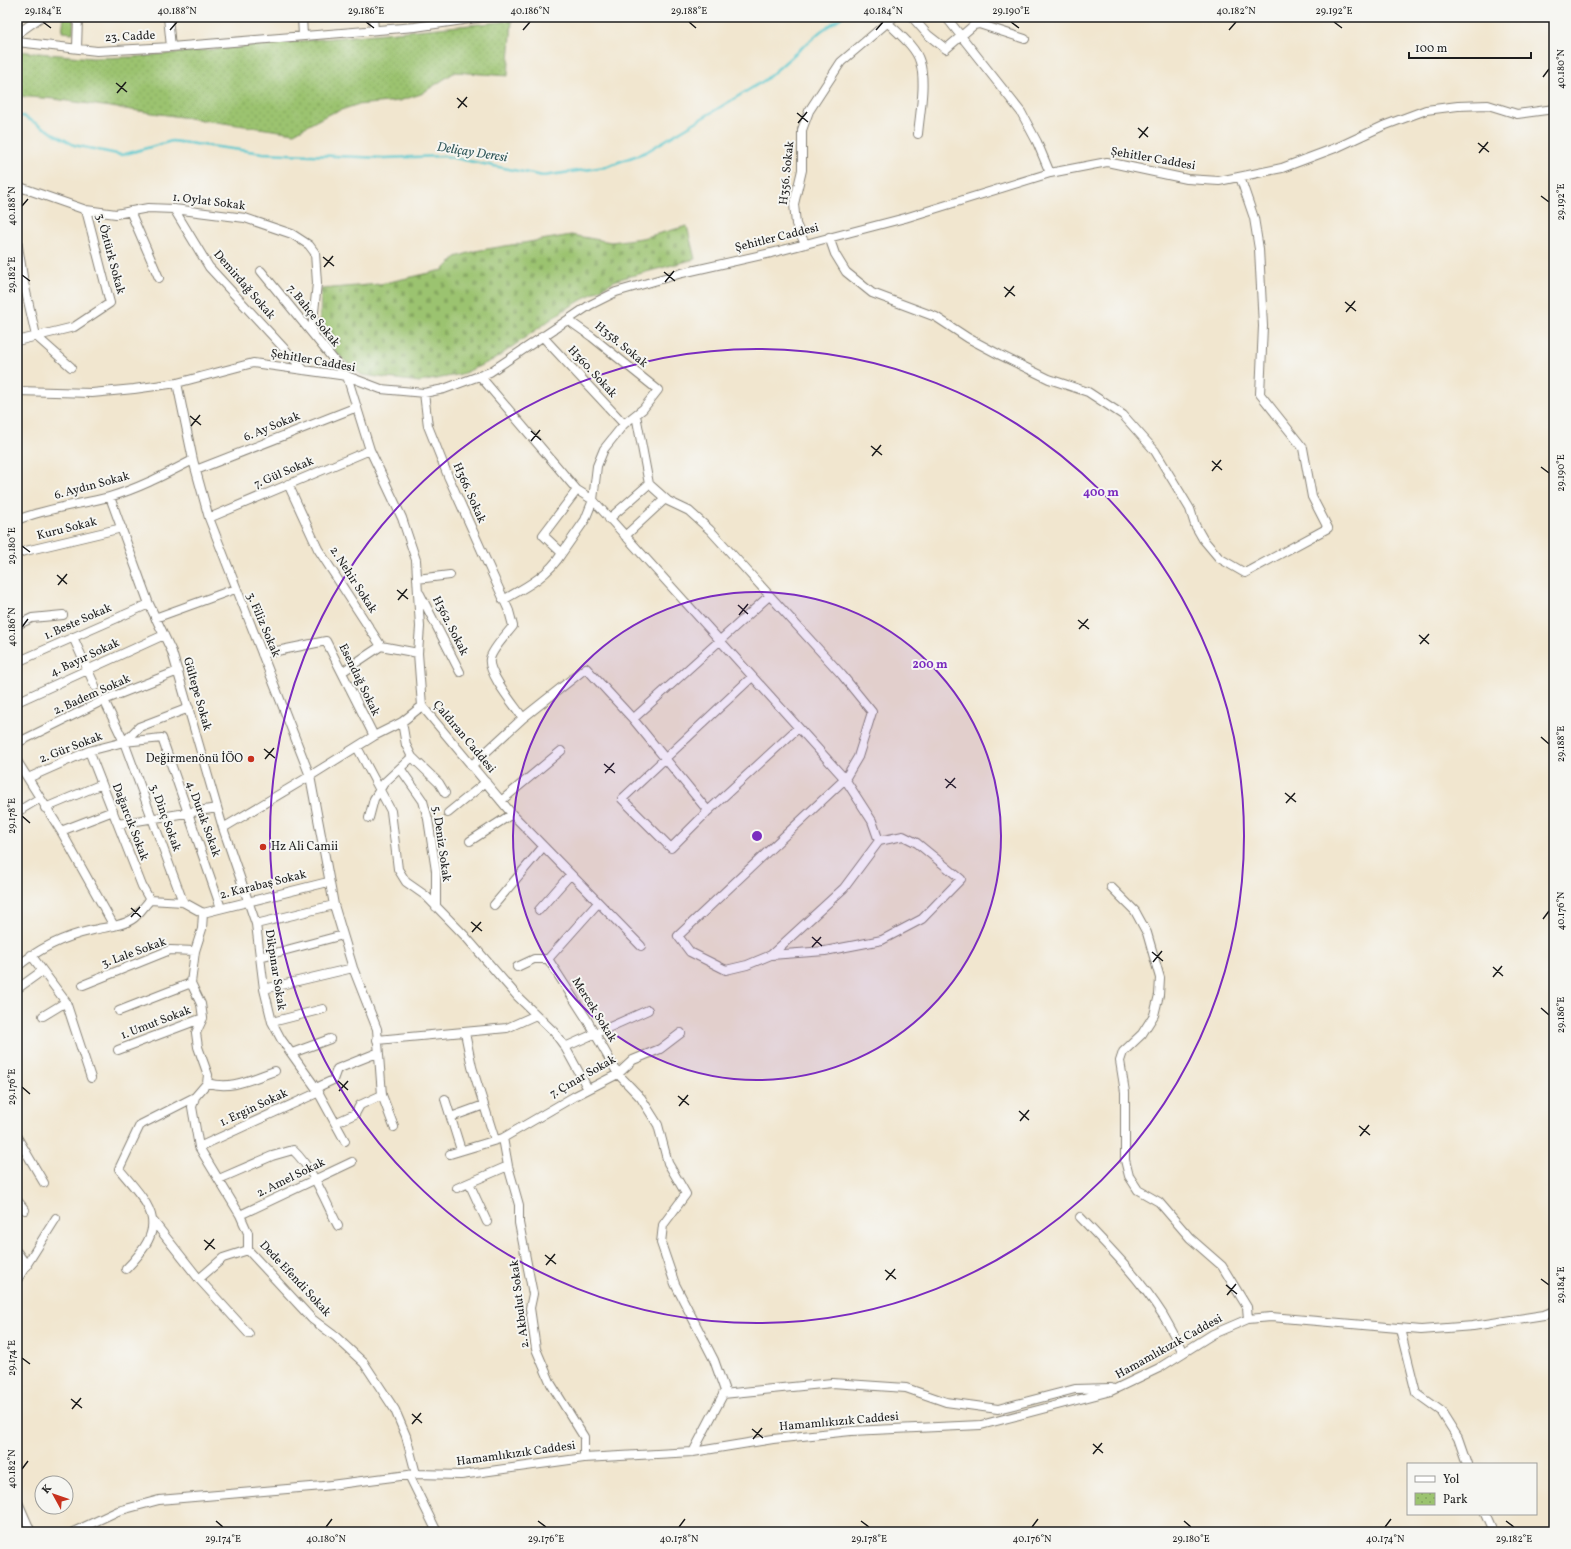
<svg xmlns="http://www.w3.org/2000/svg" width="1571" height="1549" font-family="Vollkorn,serif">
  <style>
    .grass { fill: url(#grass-tufts); stroke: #5c7046 }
    .cemetery { fill: url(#cemetery-stones); stroke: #5c7046 }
    .park { fill: url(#park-dots); stroke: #5c7046 }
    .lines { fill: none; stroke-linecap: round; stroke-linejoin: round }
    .stream { stroke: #59c7cd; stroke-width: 2.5 }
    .minor-casing { stroke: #868176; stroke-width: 10 }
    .minor { stroke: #fff; stroke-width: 8 }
    .ticks { fill: none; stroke: #1c1c1c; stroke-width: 1.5 }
    .ring { fill: none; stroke: #7b2cbf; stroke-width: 2 }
    .poi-dot { fill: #c8321e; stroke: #f6f6f2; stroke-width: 1.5 }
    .labels { text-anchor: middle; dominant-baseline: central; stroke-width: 4; stroke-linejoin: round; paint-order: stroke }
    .street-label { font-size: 12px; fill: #1c1c1c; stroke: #f6f6f2 }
    .poi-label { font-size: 12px; fill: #1c1c1c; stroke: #f6f6f2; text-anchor: end }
    .water-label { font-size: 13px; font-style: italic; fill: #31585a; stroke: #f6f6f2 }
    .centre { fill: #7b2cbf; stroke: #f6f6f2; stroke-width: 2 }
    .ring-label { font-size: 12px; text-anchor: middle; font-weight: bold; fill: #7b2cbf; stroke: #f6f6f2; stroke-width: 4; stroke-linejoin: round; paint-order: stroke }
    .neatline { fill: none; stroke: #1c1c1c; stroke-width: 1.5 }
    .ticks-label { font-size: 10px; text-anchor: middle; fill: #1c1c1c }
  </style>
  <defs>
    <pattern id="grass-tufts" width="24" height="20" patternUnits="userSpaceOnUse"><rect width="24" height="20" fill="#9bc36f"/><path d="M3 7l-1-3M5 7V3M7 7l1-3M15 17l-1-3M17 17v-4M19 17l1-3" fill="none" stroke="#85a760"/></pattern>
    <pattern id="cemetery-stones" width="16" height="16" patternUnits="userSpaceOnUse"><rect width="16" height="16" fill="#9bc36f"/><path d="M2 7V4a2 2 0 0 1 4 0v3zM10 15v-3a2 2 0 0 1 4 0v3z" fill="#85a760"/></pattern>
    <pattern id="park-dots" width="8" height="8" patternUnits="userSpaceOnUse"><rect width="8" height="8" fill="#9bc36f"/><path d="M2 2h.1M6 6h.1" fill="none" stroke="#85a760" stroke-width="1.8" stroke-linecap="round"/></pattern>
  </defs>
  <rect width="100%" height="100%" fill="#f6f6f2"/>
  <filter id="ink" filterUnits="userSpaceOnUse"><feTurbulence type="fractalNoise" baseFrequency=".025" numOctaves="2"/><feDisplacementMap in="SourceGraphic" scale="8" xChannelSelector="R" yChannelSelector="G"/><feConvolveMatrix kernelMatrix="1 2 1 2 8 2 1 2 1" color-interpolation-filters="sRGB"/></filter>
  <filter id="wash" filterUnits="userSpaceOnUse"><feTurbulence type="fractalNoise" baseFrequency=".012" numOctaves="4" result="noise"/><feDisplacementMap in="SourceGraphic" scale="16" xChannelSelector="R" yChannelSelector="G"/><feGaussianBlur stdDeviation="0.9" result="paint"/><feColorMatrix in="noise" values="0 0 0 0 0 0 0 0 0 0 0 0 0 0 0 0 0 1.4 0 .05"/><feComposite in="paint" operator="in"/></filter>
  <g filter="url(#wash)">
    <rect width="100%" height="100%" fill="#f1e6cf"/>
    <!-- grass -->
    <path class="grass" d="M64,17H74L73,33L62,32Z"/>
    <!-- cemetery -->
    <path class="cemetery" d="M687,226L695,259L616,280L564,310L495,359L462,374L420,382L362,375L337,354L320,320L321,289L380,284L443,270L456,257L475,251L571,235L611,242L642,238Z"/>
    <!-- park -->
    <path class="park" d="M512,21L508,76L455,72L421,94L399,101L356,105L329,114L294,133L54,99L17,96V51L92,58L133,57Z"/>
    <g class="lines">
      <!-- stream -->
      <path class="stream" d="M17,117L23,116L74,145L122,155L172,141L263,153L384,158L444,156L543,176L605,167L646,152L765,80L821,31L842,17"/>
    </g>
  </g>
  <g filter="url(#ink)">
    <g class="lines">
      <defs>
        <path id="minor" d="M168,17L171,47
          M302,17L303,36
          M373,17L374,30
          M912,17L928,35L946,49L974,25L979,24L1025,39
          M946,17L1021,112L1037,142L1050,173
          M887,22C898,33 916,47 920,62C926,83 920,112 918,134
          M17,34L41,17
          M17,42L97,51L171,47L415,27L484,17
          M77,48L78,17
          M17,186L86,210L116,214L148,208L174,209L245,218L292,234L309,245L315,253L317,283L312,331
          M174,209L209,267L304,370
          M130,211L159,278
          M829,237L835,254L846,272L872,293L936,317L968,338L1000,355L1049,379L1088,392L1123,415L1155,451L1190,509L1195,525L1203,539L1219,558L1245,573L1328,528L1312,497L1303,448L1260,394L1263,326L1259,249L1254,218L1240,177
          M17,240L24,283L36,336L71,367
          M805,244L796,224L794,204L802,170V130L809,111L841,62L894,17
          M261,271L347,376L370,450L402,518L416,560L420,627L418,653L422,706L512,814L641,946
          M542,336L624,424
          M17,341L74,327L110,303L86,210
          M480,376L577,490L543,535L562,553C548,576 526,587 503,600
          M177,383L193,460L209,518L310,776L223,828
          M17,391L92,393L134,389L177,383L253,363L347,376L381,389L424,393L444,389L490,372L590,305L616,292L682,273L771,253L905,218L1050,173L1107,162L1187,179L1219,181L1282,168L1338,147L1383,126L1426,110L1458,106L1488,105L1517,114L1554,109
          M424,393L428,426L448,476L509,611L513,626C507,634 492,649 490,659C487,673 515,706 523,718
          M196,470L357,407
          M288,484L318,549L381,646L342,672
          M577,490L593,500L845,779L872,821L879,841L844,888L771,955L747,965L726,970L690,952L678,936L845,779L858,757L872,712L842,675L710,530L689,511L668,501L649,484L636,415
          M110,497L149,604L172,652L223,828L256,924L264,989L272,1022L281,1039L316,1088L345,1141
          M209,518L370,450
          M609,519L649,484
          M17,520C47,508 78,505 109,497C138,489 166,474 193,460
          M625,536L665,499
          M17,553L122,528
          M562,553L585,520L593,500L597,466L604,449L624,424L643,409L658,390L592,337L568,320
          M417,579L450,575
          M420,594L460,672
          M155,618L235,589
          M17,625L32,618L63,615
          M73,637L95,686
          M381,646L418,653
          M262,654L326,641L374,736L402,722L422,706
          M17,662L149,604
          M104,700L124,742L183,902
          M17,702L164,635
          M633,719L708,811L798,728
          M374,736L310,776L334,905L353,968L377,1029L382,1095L394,1127
          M124,742L139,727L189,708
          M17,743L104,700L178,671
          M357,747L391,811L398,869L406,882L426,896L465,936L518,997L554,1032L565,1047L588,1089
          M89,751L142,886L150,900
          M412,757L439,783L445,793
          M17,761L61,831L114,926
          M471,766L523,718L586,668L633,719L769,596
          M400,768L423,801L428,819L436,871V907
          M28,778L89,751L124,742L162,738L221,908
          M501,801L561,751
          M45,808L102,784
          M708,811L671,848L622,799L752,677
          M17,812L40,798
          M448,813L486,782
          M369,818L374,799L384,783L412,757L406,745L402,722
          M118,824L217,808
          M61,831L113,811
          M470,841L512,814
          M1111,887L1135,911L1147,933L1160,978L1159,995L1154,1015L1142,1034L1123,1052L1120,1061L1125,1092V1160L1129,1176L1138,1190L1159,1202L1190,1238L1222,1266L1247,1307L1248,1319
          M150,900L183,902L203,913L202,929L195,951L191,983L201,1004L203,1018L196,1033L198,1047L208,1075L207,1083L195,1097L192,1107L199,1147L240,1215L248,1233V1250L312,1319L336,1337L364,1363L395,1410L406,1436L416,1474
          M494,905L543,847
          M539,910L570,875
          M203,913L328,882
          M256,924L334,905
          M31,955L66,1002L91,1078
          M771,955L825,951L882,940L922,919L961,879L917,843L903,836L879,841
          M260,957L343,935
          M548,959L586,1018L618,1074L641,1098L658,1125L668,1163L686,1194L663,1225L661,1243L675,1284L714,1360L725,1391L693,1452
          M548,959L598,903
          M17,967C38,949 66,936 93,930C106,927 124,926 134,918C140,913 145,905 150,900
          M517,967L534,959H548
          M83,985L170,950L195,951
          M17,989L42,971
          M264,989L353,968
          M119,1011L191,983
          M43,1016L66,1002
          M272,1022L323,1009
          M465,1033L472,1067L495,1140
          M377,1040L507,1028L536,1015
          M565,1047L648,1010
          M118,1050L203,1018
          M292,1053L330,1039
          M207,1083C233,1090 250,1079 275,1071
          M316,1088L333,1080L337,1069L377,1053
          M445,1099L461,1150
          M451,1117L484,1105
          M335,1123L355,1114L360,1105L382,1095
          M17,1137L44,1183
          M503,1138L508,1166L519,1205V1223L533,1294L530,1308L536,1349L551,1384L584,1437V1458
          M199,1147L319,1092
          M450,1154L503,1138L575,1096L618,1074L633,1060L660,1049L681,1033
          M219,1179L272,1156L293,1150C314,1170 325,1201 338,1226
          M469,1183L487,1222
          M457,1188L508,1166
          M17,1200L25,1210
          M240,1215L352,1162
          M1080,1217C1110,1248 1140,1279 1163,1315C1170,1327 1177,1340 1183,1353
          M154,1222L199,1279L249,1334
          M17,1252L27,1266
          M126,1269C169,1225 154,1210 119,1169L140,1125L195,1097
          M199,1279L223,1258L248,1250
          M17,1280L56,1218
          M1400,1329L1416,1393L1441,1411L1458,1438L1467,1464
          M723,1394L832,1383L906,1388L946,1402L998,1409L1075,1389L1111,1388
          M409,1475L437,1532
          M17,1500L31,1532
          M1485,1514L1493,1532
          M73,1532L118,1511L159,1500L323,1486L416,1474L461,1475L584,1458L693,1452L773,1439L851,1431L981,1425L1111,1391L1159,1368L1213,1334L1248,1319L1271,1317L1421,1330L1473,1326L1544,1315L1554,1311"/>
      </defs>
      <!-- minor casing -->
      <use href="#minor" class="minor-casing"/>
      <!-- minor -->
      <use href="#minor" class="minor"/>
    </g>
  </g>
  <!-- ticks -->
  <path class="ticks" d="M43,22L51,28M366,22L374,28M689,22L696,28M1011,22L1019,28M1334,22L1342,28M170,30L177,22M523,30L530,22M876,30L883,22M1229,30L1236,22M1543,77L1549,69M116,83L127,92M117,93L126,82M457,98L467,107M458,108L467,97M797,113L808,122M798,123L807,112M1138,128L1148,137M1139,138L1148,127M1478,143L1489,152M1479,153L1488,142M1541,196L1549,202M22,206L28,199M323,257L334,266M324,267L333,256M664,272L675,281M22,275L30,281M665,282L674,271M1004,287L1015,296M1005,297L1014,286M1345,302L1356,311M1346,312L1355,301M190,416L201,425M191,426L200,415M531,431L541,440M531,441L540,430M871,446L882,455M872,456L881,445M1212,461L1222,470M1541,467L1549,473M1212,471L1221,460M22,546L30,552M57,575L67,584M58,585L67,574M397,590L408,599M398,600L407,589M738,605L748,614M739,615L748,604M1078,620L1089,629M22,627L28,619M1079,629L1088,619M1419,635L1429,644M1420,644L1429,634M1541,737L1549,744M264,749L275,758M265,759L274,748M604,764L615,773M605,773L614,763M945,779L956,788M946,788L955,778M1285,793L1296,802M1286,803L1295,793M22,816L30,823M131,908L141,917M131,917L140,907M1543,919L1549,911M471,922L482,931M472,932L481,922M812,937L822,946M812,947L821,937M1152,952L1163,961M1153,962L1162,951M1493,967L1503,976M1493,977L1502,966M1541,1008L1549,1015M338,1081L348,1090M22,1087L30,1094M339,1091L348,1081M678,1096L689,1105M679,1106L688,1095M1019,1111L1029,1120M1020,1121L1029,1110M1359,1126L1370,1135M1360,1136L1369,1125M204,1240L215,1249M205,1250L214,1239M545,1255L556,1264M546,1265L555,1254M885,1270L896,1279M1541,1279L1549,1285M886,1280L895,1269M1226,1285L1237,1294M1227,1295L1236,1284M22,1358L30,1364M71,1399L82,1408M72,1409L81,1398M412,1414L422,1423M412,1424L421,1413M752,1429L763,1438M753,1439L762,1428M1093,1444L1103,1453M1093,1454L1102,1443M22,1469L28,1461M216,1521L223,1527M538,1521L546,1527M861,1521L869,1527M1184,1521L1191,1527M1506,1521L1514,1527M326,1527L332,1519M679,1527L685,1519M1032,1527L1038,1519M1385,1527L1391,1519"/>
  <!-- distance rings -->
  <circle cx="757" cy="836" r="244" fill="#7b2cbf" fill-opacity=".12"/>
  <g class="ring">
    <circle cx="757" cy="836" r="244"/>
    <circle cx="757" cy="836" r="487"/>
  </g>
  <!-- markers -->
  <g class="poi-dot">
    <circle cx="251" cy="759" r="4"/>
    <circle cx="263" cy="847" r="4"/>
  </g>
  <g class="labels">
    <!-- street labels -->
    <g class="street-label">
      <text transform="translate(130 37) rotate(-3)">23. Cadde</text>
      <text transform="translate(1153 159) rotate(10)">Şehitler Caddesi</text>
      <text transform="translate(787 173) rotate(-84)">H356. Sokak</text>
      <text transform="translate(209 202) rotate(7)">1. Oylat Sokak</text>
      <text transform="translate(777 238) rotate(-14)">Şehitler Caddesi</text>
      <text transform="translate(110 254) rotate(75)">3. Öztürk Sokak</text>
      <text transform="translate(244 285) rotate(49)">Demirdağ Sokak</text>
      <text transform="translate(313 316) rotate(51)">7. Bahçe Sokak</text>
      <text transform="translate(621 345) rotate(39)">H358. Sokak</text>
      <text transform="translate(313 361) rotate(10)">Şehitler Caddesi</text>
      <text transform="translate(592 372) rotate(47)">H360. Sokak</text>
      <text transform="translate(272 427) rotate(-22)">6. Ay Sokak</text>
      <text transform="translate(284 473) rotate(-23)">7. Gül Sokak</text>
      <text transform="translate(92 486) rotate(-15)">6. Aydın Sokak</text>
      <text transform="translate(469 493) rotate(66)">H366. Sokak</text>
      <text transform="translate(67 529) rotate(-14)">Kuru Sokak</text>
      <text transform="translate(353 580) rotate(57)">2. Nehir Sokak</text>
      <text transform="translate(78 622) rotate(-24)">1. Beste Sokak</text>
      <text transform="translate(263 625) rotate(67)">3. Filiz Sokak</text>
      <text transform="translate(450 626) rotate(63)">H362. Sokak</text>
      <text transform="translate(85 658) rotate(-25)">4. Bayır Sokak</text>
      <text transform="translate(359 680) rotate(64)">Esendağ Sokak</text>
      <text transform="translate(197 694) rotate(74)">Gültepe Sokak</text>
      <text transform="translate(92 695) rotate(-24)">2. Badem Sokak</text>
      <text transform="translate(464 737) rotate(50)">Çaldıran Caddesi</text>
      <text transform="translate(71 748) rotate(-21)">2. Gür Sokak</text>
      <text transform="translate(165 818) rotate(70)">3. Dinç Sokak</text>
      <text transform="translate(203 819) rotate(70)">4. Durak Sokak</text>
      <text transform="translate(130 822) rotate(69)">Dağarcık Sokak</text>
      <text transform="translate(441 844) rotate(82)">5. Deniz Sokak</text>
      <text transform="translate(263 885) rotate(-14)">2. Karabaş Sokak</text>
      <text transform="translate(134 953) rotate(-20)">3. Lale Sokak</text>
      <text transform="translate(275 970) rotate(81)">Dikpınar Sokak</text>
      <text transform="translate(594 1010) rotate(58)">Mercek Sokak</text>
      <text transform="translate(156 1023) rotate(-21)">1. Umut Sokak</text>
      <text transform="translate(583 1077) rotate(-30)">7. Çınar Sokak</text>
      <text transform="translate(254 1108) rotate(-25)">1. Ergin Sokak</text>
      <text transform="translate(291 1178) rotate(-26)">2. Amel Sokak</text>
      <text transform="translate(295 1279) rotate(47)">Dede Efendi Sokak</text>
      <text transform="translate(520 1304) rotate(-97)">2. Akbulut Sokak</text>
      <text transform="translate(1169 1347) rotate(-29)">Hamamlıkızık Caddesi</text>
      <text transform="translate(839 1422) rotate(-5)">Hamamlıkızık Caddesi</text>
      <text transform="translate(516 1454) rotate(-8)">Hamamlıkızık Caddesi</text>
    </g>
    <!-- poi labels -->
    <g class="poi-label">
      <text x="243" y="759">Değirmenönü İÖO</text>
      <text x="271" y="847" text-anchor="start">Hz Ali Camii</text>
    </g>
    <!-- water labels -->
    <g class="water-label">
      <text transform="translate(472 153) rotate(9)">Deliçay Deresi</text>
    </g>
  </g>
  <circle cx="757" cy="836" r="6" class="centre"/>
  <g class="ring-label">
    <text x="1101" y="496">400 m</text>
    <text x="930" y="668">200 m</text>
  </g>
  <!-- margin -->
  <rect width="1571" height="1549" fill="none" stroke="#f6f6f2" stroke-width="44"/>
  <!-- legend -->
  <rect x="1407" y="1463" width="130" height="52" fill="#f6f6f2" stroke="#9f9f9c"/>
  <rect x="1415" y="1476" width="20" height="6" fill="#ffffff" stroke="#9f9f9c"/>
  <text x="1443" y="1483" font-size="12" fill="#1c1c1c">Yol</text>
  <rect x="1415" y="1493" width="20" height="12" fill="url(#park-dots)" stroke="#9f9f9c"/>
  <text x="1443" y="1503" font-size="12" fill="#1c1c1c">Park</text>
  <!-- north arrow -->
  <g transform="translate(54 1495) rotate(310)"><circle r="19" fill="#f6f6f2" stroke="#9f9f9c"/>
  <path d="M0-3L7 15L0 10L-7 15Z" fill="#c8321e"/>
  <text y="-6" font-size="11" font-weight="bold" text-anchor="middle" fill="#1c1c1c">K</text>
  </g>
  <!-- scale -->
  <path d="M1409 52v6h122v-6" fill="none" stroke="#1c1c1c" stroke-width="2"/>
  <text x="1415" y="52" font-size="12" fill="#1c1c1c" stroke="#f6f6f2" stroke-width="3" paint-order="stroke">100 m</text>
  <rect x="22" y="22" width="1527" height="1505" class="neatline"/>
  <g class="ticks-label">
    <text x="43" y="14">29.184°E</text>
    <text x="177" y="14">40.188°N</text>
    <text x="366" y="14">29.186°E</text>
    <text x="530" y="14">40.186°N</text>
    <text x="689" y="14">29.188°E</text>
    <text x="883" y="14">40.184°N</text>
    <text x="1011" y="14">29.190°E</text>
    <text x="1236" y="14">40.182°N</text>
    <text x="1334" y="14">29.192°E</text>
    <text transform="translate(1560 69) rotate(-90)" y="4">40.180°N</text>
    <text transform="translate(1560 202) rotate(-90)" y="4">29.192°E</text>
    <text transform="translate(11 206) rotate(-90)" y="4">40.188°N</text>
    <text transform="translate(11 275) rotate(-90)" y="4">29.182°E</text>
    <text transform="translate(1560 473) rotate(-90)" y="4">29.190°E</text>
    <text transform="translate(11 546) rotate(-90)" y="4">29.180°E</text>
    <text transform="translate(11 627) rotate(-90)" y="4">40.186°N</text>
    <text transform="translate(1560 744) rotate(-90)" y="4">29.188°E</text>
    <text transform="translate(11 816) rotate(-90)" y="4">29.178°E</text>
    <text transform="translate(1560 911) rotate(-90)" y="4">40.176°N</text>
    <text transform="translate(1560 1015) rotate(-90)" y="4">29.186°E</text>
    <text transform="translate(11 1087) rotate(-90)" y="4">29.176°E</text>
    <text transform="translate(1560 1285) rotate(-90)" y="4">29.184°E</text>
    <text transform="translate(11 1358) rotate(-90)" y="4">29.174°E</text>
    <text transform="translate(11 1469) rotate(-90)" y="4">40.182°N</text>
    <text x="223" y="1542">29.174°E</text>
    <text x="326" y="1542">40.180°N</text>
    <text x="546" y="1542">29.176°E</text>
    <text x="679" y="1542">40.178°N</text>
    <text x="869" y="1542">29.178°E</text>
    <text x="1032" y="1542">40.176°N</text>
    <text x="1191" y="1542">29.180°E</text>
    <text x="1385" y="1542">40.174°N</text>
    <text x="1514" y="1542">29.182°E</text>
  </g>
</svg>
